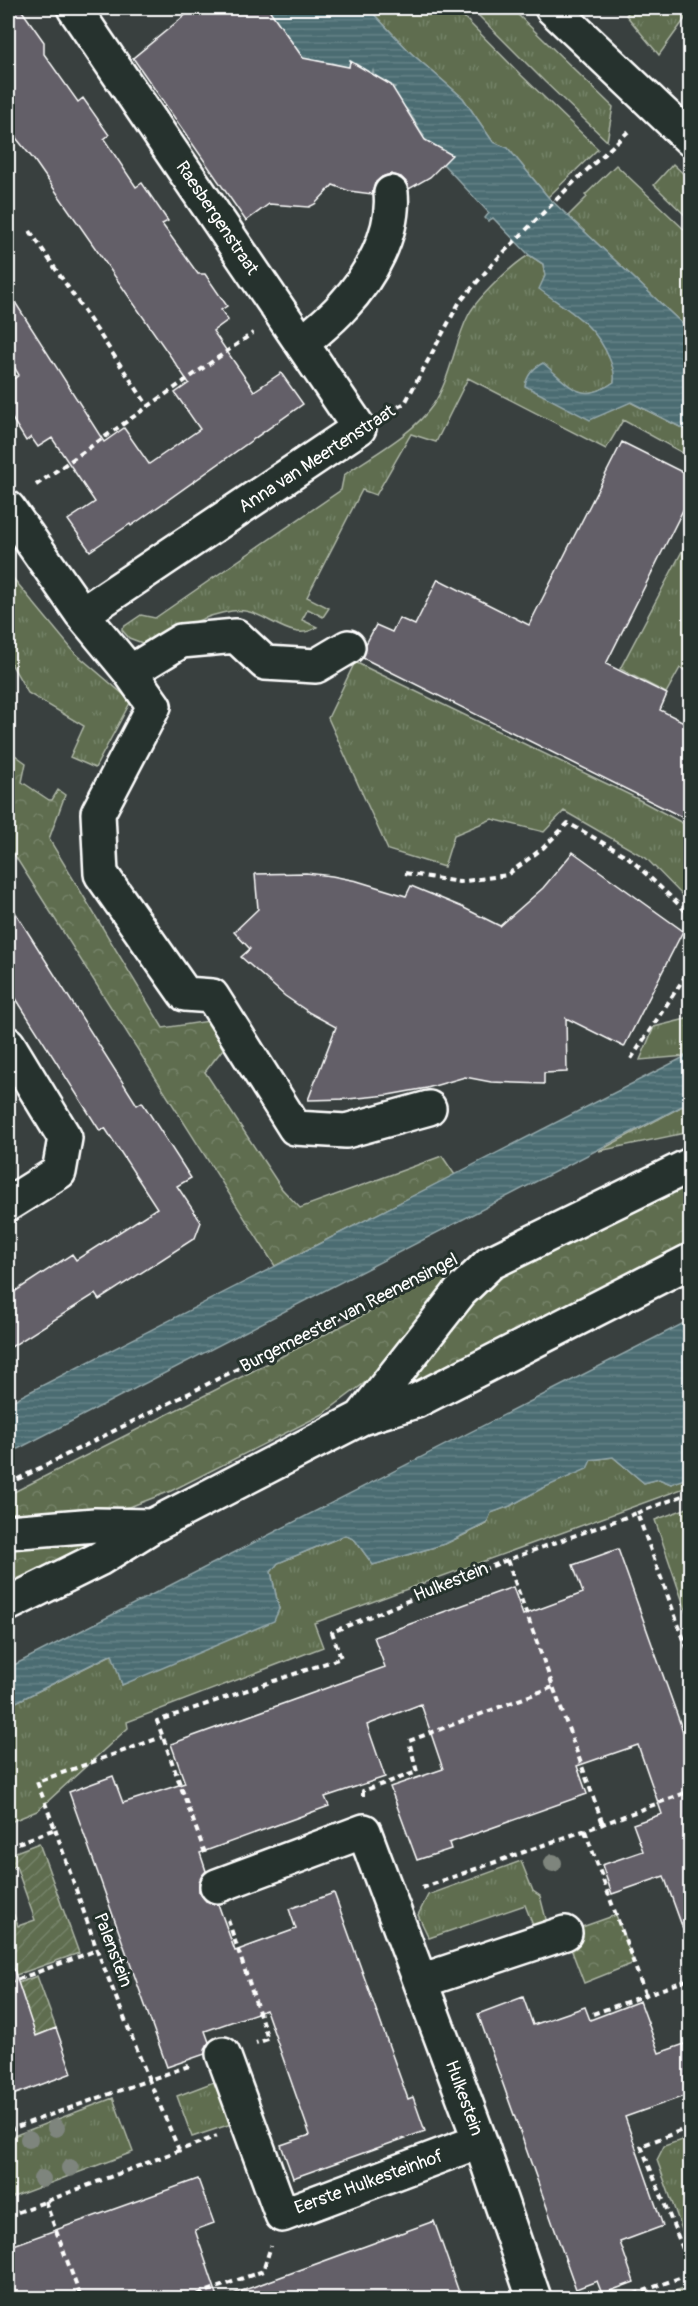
<svg xmlns="http://www.w3.org/2000/svg" width="698" height="2306" font-family="Pangolin,sans-serif">
  <style>
    .grass { fill: url(#grass-tufts); stroke: #aeb6a7; stroke-width: 1.5 }
    .forest { fill: url(#forest-crowns); stroke: #aeb6a7; stroke-width: 1.5 }
    .garden { fill: url(#garden-furrows); stroke: #aeb6a7; stroke-width: 1.5 }
    .water { fill: url(#water-rules); stroke: #93a7aa; stroke-width: 1.5 }
    .building { fill: #645f68; stroke: #fff; stroke-width: 1.5 }
    .lines { fill: none; stroke-linecap: round; stroke-linejoin: round }
    .minor-casing { stroke: #fff; stroke-width: 38 }
    .major-casing { stroke: #fff; stroke-width: 38 }
    .path { stroke: #fff; stroke-width: 4; stroke-dasharray: 6 4.5; stroke-linecap: butt }
    .minor { stroke: #26332d; stroke-width: 33 }
    .major { stroke: #26332d; stroke-width: 33 }
    .tree { fill: #7e857d }
    .labels { text-anchor: middle; dominant-baseline: central; stroke-width: 6; stroke-linejoin: round; paint-order: stroke }
    .street-label { font-size: 18px; fill: #fff; stroke: #26332d }
  </style>
  <defs>
    <pattern id="grass-tufts" width="24" height="20" patternUnits="userSpaceOnUse" patternTransform="scale(1.5)"><rect width="24" height="20" fill="#5e6d4f"/><path d="M3 7l-1-3M5 7V3M7 7l1-3M15 17l-1-3M17 17v-4M19 17l1-3" fill="none" stroke="#768369"/></pattern>
    <pattern id="forest-crowns" width="20" height="18" patternUnits="userSpaceOnUse" patternTransform="scale(1.5)"><rect width="20" height="18" fill="#5e6d4f"/><path d="M2 6a3 3 0 1 1 6 0M12 15a3 3 0 1 1 6 0" fill="none" stroke="#768369"/></pattern>
    <pattern id="garden-furrows" width="10" height="10" patternUnits="userSpaceOnUse" patternTransform="scale(1.5)"><rect width="10" height="10" fill="#5e6d4f"/><path d="M-1 1l2-2M0 10L10 0M9 11l2-2" fill="none" stroke="#768369"/></pattern>
    <pattern id="water-rules" width="6" height="5" patternUnits="userSpaceOnUse" patternTransform="scale(1.5)"><rect width="6" height="5" fill="#4b6c72"/><path d="M0 2.5h6" fill="none" stroke="#668287"/></pattern>
  </defs>
  <rect width="100%" height="100%" fill="#39403f"/>
  <filter id="ink" filterUnits="userSpaceOnUse"><feTurbulence type="fractalNoise" baseFrequency=".0167" numOctaves="2"/><feDisplacementMap in="SourceGraphic" scale="12" xChannelSelector="R" yChannelSelector="G"/><feConvolveMatrix kernelMatrix="1 2 1 2 8 2 1 2 1" color-interpolation-filters="sRGB"/></filter>
  <g filter="url(#ink)">
    <!-- grass -->
    <path class="grass" d="M368,8H455L521,75L598,149L548,197L508,148L493,142L463,98L411,53Z
      M471,8H511L613,107L607,141L545,82Z
      M633,8H675L674,10L687,16L659,55L626,15Z
      M673,164L690,180V220L654,185Z
      M616,165L690,235V331L568,216L587,197L585,195Z
      M529,255L543,264L545,276L540,289C569,310 596,324 610,359C613,368 616,373 614,382C580,406 570,386 542,364L590,419L630,402L690,432V457L623,420L606,449L468,378L436,442L411,434L376,495L362,490L307,597L329,608L323,617L308,609L302,620L317,627C294,644 268,614 245,611C220,607 169,633 145,644L129,638L122,630V628L141,615L155,618L341,490L344,475C374,454 412,435 433,405C451,378 454,344 468,316C476,299 513,264 529,255Z
      M689,538L690,673L680,668L666,693L620,669Z
      M8,572L75,653L131,701L95,768L70,757L84,726L28,693L8,658Z
      M355,662L630,795L690,827V903L646,858L564,811L544,832L492,819L454,835L444,867L388,850L328,718Z
      M690,1018V1054L686,1056L640,1060L654,1027Z
      M690,1102V1132L599,1151Z
      M613,1457L644,1483L659,1479L671,1484L690,1477V1486L314,1623L323,1647L127,1722L128,1728L37,1811L8,1823V1706L113,1654L122,1685L279,1609L271,1572L278,1563L346,1535L355,1540L373,1565L445,1544L487,1524L490,1513L510,1506L591,1460Z
      M690,1507V1623L655,1520Z
      M521,1861L533,1891L540,1896L547,1923L534,1928L525,1905L429,1938L418,1915L428,1895Z
      M219,2080L234,2123L192,2137L177,2096Z
      M113,2098L133,2152L8,2199V2138Z
      M690,2137V2252L657,2160L664,2146Z
      M690,2286V2298H653Z"/>
    <!-- forest -->
    <path class="forest" d="M8,750L26,763L22,782L49,800H52L58,790L65,795L49,839L163,1028L209,1021L223,1049L205,1072L282,1189L300,1208L442,1156L455,1175L275,1266L8,845Z
      M690,1181V1248L410,1392L403,1378L453,1316L500,1274Z
      M472,1260L375,1375L323,1414L171,1491L132,1506L111,1511L8,1521V1495Z
      M91,1536L99,1550L8,1596V1542Z
      M616,1915L634,1963L584,1983L565,1933Z"/>
    <!-- garden -->
    <path class="garden" d="M39,1843L79,1953L16,1975L10,1961L8,1962V1918L14,1915L18,1926L35,1920L16,1866L8,1869V1855Z
      M37,1976L56,2028L8,2046V2003L23,1997L18,1983Z"/>
    <!-- water -->
    <path class="water" d="M268,8H368L411,53L463,98L493,142L508,148L548,197L690,331V432L631,402L590,420L525,386C527,375 533,368 543,363C570,385 580,406 614,382C615,373 613,368 610,360C595,323 570,312 539,289L545,276L543,264L529,255L493,218L488,221L485,218L489,213L443,164L451,155L422,138L424,136L409,112L389,92L395,87L374,75L373,71L372,74L351,61L348,69L332,63L304,60Z
      M690,1054V1102L8,1454V1403Z
      M690,1320V1477L671,1484L659,1479L644,1483L613,1457L591,1460L587,1469L541,1489L510,1506L491,1513L487,1523L445,1544L373,1565L355,1540L345,1535L278,1563L271,1572L279,1609L274,1621L122,1685L112,1654L8,1706V1668Z"/>
    <!-- building -->
    <path class="building" d="M8,8H20L44,42V54L78,102L83,98L109,135L104,139L136,187L142,183L168,221L162,224L198,274H205L227,306L221,310L228,320L213,331L254,391L281,373L303,404L131,526L130,524L90,551L68,520L95,502L52,438L38,447L31,437L26,441L8,412V383L19,375L8,357V291L104,442L124,428L149,464L200,429L175,393L189,383L34,160L8,128Z
      M194,8H268L303,58L349,67L350,61L391,85L425,140L452,155L430,177L409,189L407,183L401,177L391,174L382,177L375,183L372,194L349,191L333,185L315,204L309,207L269,204L246,221L133,58Z
      M622,442L690,476V496L606,664L667,694L660,710L690,725V821L363,658L366,644L376,625L392,632L399,618L415,625L438,579L529,625Z
      M573,852L683,931L624,1047L566,1018L567,1072L544,1073V1084L491,1082L465,1077L427,1088L388,1095L348,1099L308,1100L336,1027L310,1013L285,996L241,957L250,949L234,932L258,909L255,874L306,873L332,876L357,881L406,896L411,886L462,907L500,926L543,888Z
      M8,901L137,1105L142,1102L191,1178L177,1186L201,1222L195,1238L99,1300L95,1294L8,1349V1296L72,1254L76,1260L157,1208L105,1128L100,1131L8,986Z
      M618,1549L690,1751V1936L686,1937L664,1876L612,1894L602,1865L643,1851L633,1824L662,1814L638,1745L577,1766L587,1794L449,1843L451,1849L417,1860L390,1787L443,1769L421,1704L367,1725L385,1777L325,1797L329,1806L200,1853L206,1871L199,1882V1892L206,1901L218,1904L235,1951L296,1929L289,1909L334,1893L408,2099L413,2097L425,2131L293,2178L281,2145L310,2135L266,2010L205,2031L209,2042L205,2054L167,2067L69,1792L113,1776L123,1803L185,1783L171,1744L385,1667L374,1637L410,1624L513,1587L523,1615L583,1593L573,1565Z
      M13,1967L36,2036L56,2028L72,2073L8,2097V1968Z
      M523,1997L533,2025L585,2007L590,2020L640,2001L659,2053L690,2042V2094L625,2117L663,2226L620,2242L634,2282L602,2294L597,2281L576,2289L478,2014Z
      M198,2179L214,2223L195,2230L218,2298H8V2247Z
      M434,2221L461,2298H229L228,2296Z"/>
    <g class="lines">
      <defs>
        <path id="minor" d="M552,8L690,139
          M302,344C316,331 331,320 343,306C370,277 395,233 391,193
          M8,508L82,614L359,428L74,8
          M82,614L130,672L154,706L98,813L101,874L185,994L212,996L295,1128L346,1131L429,1108
          M130,672L181,641L236,636L265,663L316,666L348,647
          M8,1044L65,1138L59,1172L8,1204
          M217,1886L364,1831L480,2141L534,2298
          M421,1981L565,1933
          M223,2054L282,2215L480,2141"/>
        <path id="major" d="M361,1418L460,1292L490,1263L690,1165
          M8,1532L95,1525L152,1526
          M8,1604L99,1559L152,1526L361,1418L416,1401L690,1261"/>
      </defs>
      <!-- minor casing -->
      <use href="#minor" class="minor-casing"/>
      <!-- major casing -->
      <use href="#major" class="major-casing"/>
      <!-- path -->
      <path class="path" d="M30,231L148,406
        M389,412L405,403L459,303L495,261L573,183L631,129
        M36,485L253,333
        M405,873L459,882L507,875L543,848L568,823L628,857L690,915
        M631,1059L690,969
        M8,1484L427,1274
        M637,1513L690,1493
        M507,1560L603,1824
        M363,1796V1791L417,1772L409,1741L553,1687
        M55,1829L97,1950L149,2080L189,2066
        M585,1831L646,1996
        M8,1847L55,1829L37,1782L162,1737
        M205,1853L157,1721L341,1658L332,1632L507,1560L637,1513L690,1656
        M422,1888L603,1824L690,1791
        M228,1920L268,2039L256,2043
        M8,1983L97,1950
        M593,2014L690,1979
        M690,2127L641,2146L690,2266
        M8,2130L149,2080L179,2150
        M45,2201L81,2298
        M8,2216L217,2136
        M188,2298L263,2271L271,2246
        M624,2298L690,2274"/>
      <!-- minor -->
      <use href="#minor" class="minor"/>
      <!-- major -->
      <use href="#major" class="major"/>
    </g>
    <!-- trees -->
    <g class="tree">
      <circle cx="553" cy="1863" r="9"/>
      <circle cx="56" cy="2128" r="9"/>
      <circle cx="29" cy="2139" r="9"/>
      <circle cx="70" cy="2168" r="9"/>
      <circle cx="42" cy="2179" r="9"/>
    </g>
  </g>
  <g class="labels">
    <!-- street labels -->
    <g class="street-label">
      <text transform="translate(217 218) rotate(56)">Raesbergenstraat</text>
      <text transform="translate(317 459) rotate(-33)">Anna van Meertenstraat</text>
      <text transform="translate(349 1313) rotate(-27)">Burgemeester van Reenensingel</text>
      <text transform="translate(451 1582) rotate(-22)">Hulkestein</text>
      <text transform="translate(113 1950) rotate(69)">Palenstein</text>
      <text transform="translate(464 2098) rotate(70)">Hulkestein</text>
      <text transform="translate(369 2182) rotate(-20)">Eerste Hulkesteinhof</text>
    </g>
  </g>
  <!-- margin -->
  <rect width="698" height="2306" fill="none" stroke="#26332d" stroke-width="30"/>
  <rect x="15" y="15" width="668" height="2276" fill="none" stroke="#fff" stroke-width="2" filter="url(#ink)"/>
</svg>
